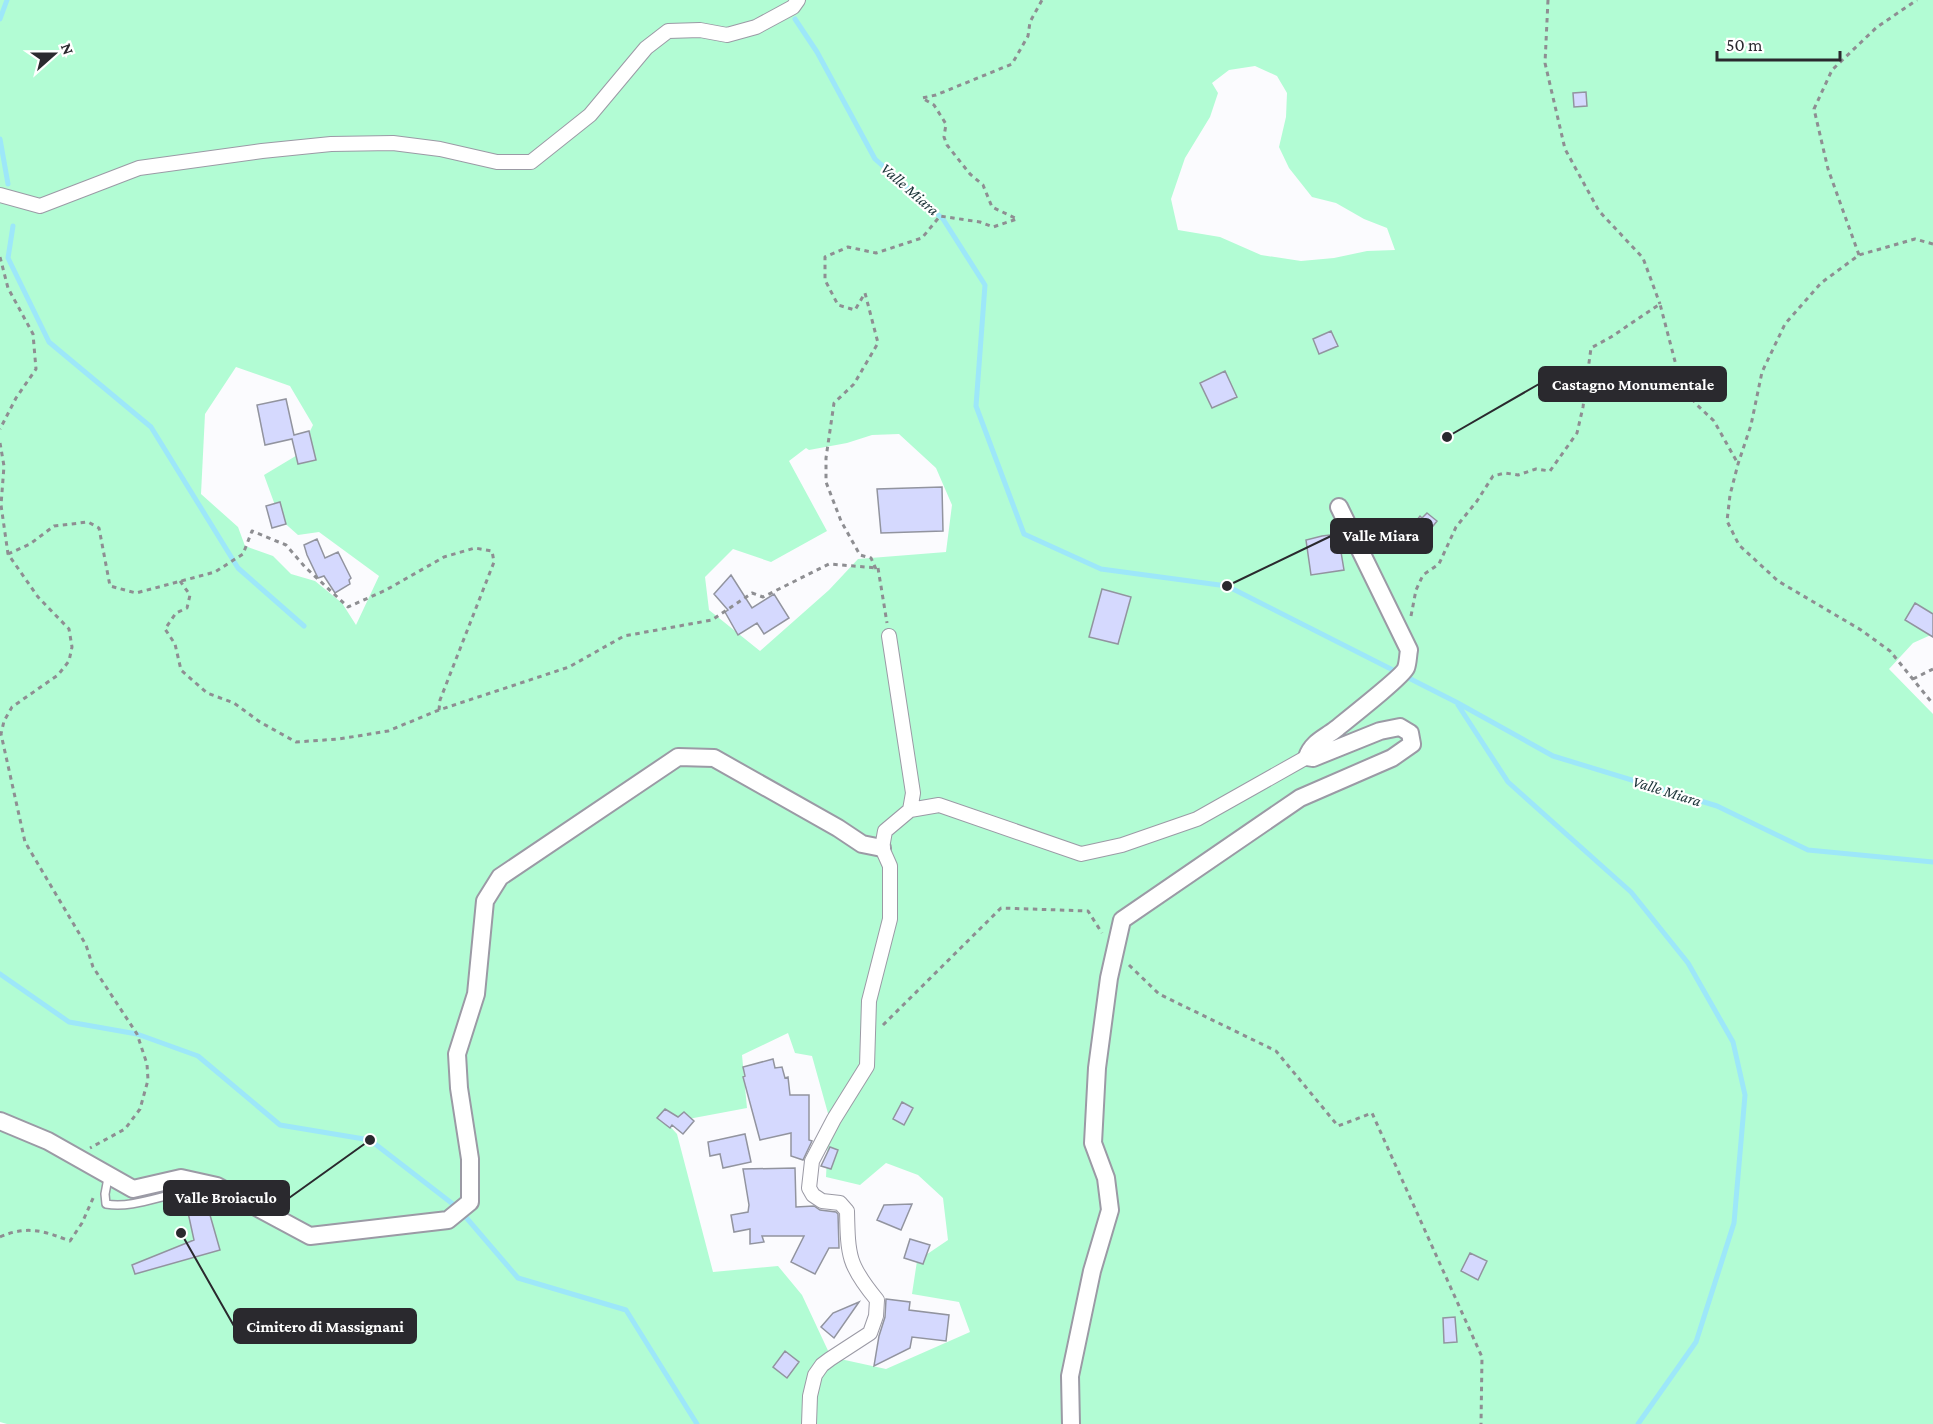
<svg xmlns="http://www.w3.org/2000/svg" width="1933" height="1424" font-family="'Crimson Pro',serif">
  <style>
    .green { fill: #b2fcd4; fill-rule: evenodd }
    .lines { fill: none; stroke-linecap: round; stroke-linejoin: round }
    .stream { stroke: #9de7f9; stroke-width: 5 }
    .building { fill: #d5d9fe; stroke: #92949f; stroke-width: 1.5 }
    .service-casing { stroke: #9b9aa5; stroke-width: 10 }
    .minor-casing { stroke: #9b9aa5; stroke-width: 16 }
    .tertiary-casing { stroke: #9b9aa5; stroke-width: 20 }
    .path { stroke: #8e8e92; stroke-width: 3; stroke-dasharray: 4.5 4.5; stroke-linecap: butt }
    .service { stroke: #fff; stroke-width: 7 }
    .minor { stroke: #fff; stroke-width: 14 }
    .tertiary { stroke: #fff; stroke-width: 16 }
    .labels { text-anchor: middle; dominant-baseline: central; stroke-width: 4.5; stroke-linejoin: round; paint-order: stroke }
    .water-label { font-size: 16px; font-style: italic; fill: #1a3237; stroke: #fff }
    .leader { fill: none; stroke: #2a292e; stroke-width: 2 }
    .callout-dot { fill: #2a292e; stroke: #fff; stroke-width: 2 }
    .callout { fill: #2a292e; stroke: #2a292e; stroke-width: 2 }
    .callout-label { font-size: 16px; text-anchor: middle; font-weight: bold; fill: #fff }
  </style>
  <rect width="100%" height="100%" fill="#fbfbfe"/>
  <!-- green -->
  <path class="green" d="M0,0H1933V634L1913,643L1889,669L1933,714V1424H7L0,1422ZM1255,66L1277,76L1287,93L1286,117L1279,147L1289,168L1312,197L1336,203L1364,219L1387,228L1395,250L1367,251L1334,258L1301,261L1261,255L1220,237L1178,230L1171,199L1185,158L1210,117L1218,93L1212,83L1229,70ZM236,367L290,386L313,425L299,454L264,475L280,519L298,535L319,532L379,576L356,625L342,603L315,581L291,574L273,556L245,546L238,527L201,494L205,414ZM899,434L936,468L952,505L946,552L858,559L829,590L760,651L709,610L705,577L733,549L771,562L827,531L789,461L806,448L809,450L847,443L872,435ZM788,1033L795,1053L812,1056L829,1117L826,1177L860,1185L886,1163L918,1175L943,1198L948,1240L917,1261L912,1294L959,1302L970,1332L886,1369L831,1357L802,1295L778,1266L713,1272L677,1134L667,1123L747,1108L742,1055Z"/>
  <g class="lines">
    <!-- stream -->
    <path class="stream" d="M0,19L7,0
      M795,19L817,52L875,159L943,219L985,285L976,406L1024,534L1101,569L1227,586L1456,702L1553,756L1717,806L1808,850L1933,862
      M0,139L8,184
      M13,226L8,258L49,342L151,427L238,568L304,626
      M1458,705L1508,782L1631,892L1688,963L1733,1042L1745,1095L1734,1223L1696,1342L1638,1424
      M0,974L69,1022L137,1034L198,1056L280,1125L370,1140L458,1208L518,1278L626,1310L697,1424"/>
  </g>
  <!-- building -->
  <path class="building" d="M1586,92L1587,106L1574,107L1573,93Z
    M1331,331L1338,346L1319,354L1313,339Z
    M1225,371L1237,397L1212,408L1200,383Z
    M286,399L294,435L309,431L316,460L298,464L292,439L265,445L257,405Z
    M942,487L943,531L881,533L877,489Z
    M280,502L286,524L272,528L266,506Z
    M1427,513L1437,521L1421,541L1408,531L1420,516L1422,518Z
    M1338,534L1344,570L1311,575L1306,540L1322,536Z
    M317,539L325,558L338,552L351,578L349,580L350,584L335,593L324,576L318,578L307,555L304,545Z
    M731,575L752,608L774,594L789,618L764,634L757,623L738,635L725,612L728,610L714,594Z
    M1102,589L1131,597L1118,644L1089,637Z
    M1915,603L1933,614V637L1905,620Z
    M773,1059L775,1068L782,1067L785,1078L788,1077L790,1095H809V1140L812,1141L803,1160L791,1156V1133L760,1140L743,1077L745,1076L743,1067Z
    M902,1102L913,1108L904,1125L893,1119Z
    M665,1109L678,1117L684,1112L694,1121L683,1134L672,1125L670,1128L657,1118Z
    M745,1134L751,1162L723,1168L720,1154L710,1156L708,1142Z
    M830,1147L838,1150L831,1169L821,1166Z
    M795,1168L796,1207L814,1206L820,1210L836,1212L838,1214L839,1248H829L815,1274L791,1262L804,1236H762L764,1242L750,1244V1229L734,1232L731,1215L748,1212L749,1205L743,1169Z
    M194,1192L204,1194L220,1250L135,1274L132,1265L194,1240L184,1194Z
    M912,1204L901,1230L877,1220L884,1205Z
    M910,1239L930,1245L923,1264L904,1258Z
    M1470,1253L1487,1261L1478,1280L1461,1271Z
    M886,1299L910,1302L909,1310L949,1315L946,1341L912,1337L910,1348L874,1366L879,1336L885,1317Z
    M859,1302L834,1338L821,1327L833,1313Z
    M1455,1317L1457,1342L1444,1343L1443,1318Z
    M785,1351L799,1362L787,1378L773,1367Z"/>
  <g class="lines">
    <defs>
      <path id="service" d="M108,1178L105,1194L106,1204C128,1208 152,1199 174,1194"/>
      <path id="minor" d="M0,195L40,206L139,168L262,151L331,144L393,143L440,149L497,162H531L590,115L646,48L668,31L700,30L727,35L756,27L793,7L798,0
        M910,810L939,805L1081,854L1122,845L1197,819L1307,757
        M809,1424L810,1396L815,1375L822,1365L830,1359L870,1333L876,1316L877,1300C848,1265 848,1256 847,1211L840,1203L822,1201L813,1195L809,1188L812,1161L834,1119L867,1066L869,1001L890,919V866L882,848L885,831L910,810L913,793L889,636"/>
      <path id="tertiary" d="M0,1121L48,1141L133,1189L181,1178L217,1186L310,1236L448,1220L470,1202V1159L459,1088L457,1054L476,994L485,901L500,877L678,757L714,758L838,828L862,844L882,848
        M1071,1424L1070,1376L1092,1271L1110,1210L1106,1178L1093,1143L1097,1068L1109,978L1122,920L1300,798L1392,758L1412,744L1410,733L1400,727L1380,731L1313,758L1307,757C1312,742 1325,738 1336,729C1347,720 1403,676 1406,668C1408,663 1408,655 1409,650L1339,507"/>
    </defs>
    <!-- service casing -->
    <use href="#service" class="service-casing"/>
    <!-- minor casing -->
    <use href="#minor" class="minor-casing"/>
    <!-- tertiary casing -->
    <use href="#tertiary" class="tertiary-casing"/>
    <!-- path -->
    <path class="path" d="M1548,0L1545,63L1565,149L1599,211L1643,258L1660,304
      M1933,244L1915,239L1859,255L1821,283L1785,324L1762,372L1751,425L1738,464L1730,495L1727,521L1739,545L1778,581L1861,630L1890,651L1933,704
      M1859,255L1828,169L1814,109L1832,70L1877,27L1917,0
      M0,257L8,288L33,334L36,369L16,398L0,429
      M0,443L4,466L1,505L8,554L38,597L69,629L72,647L69,661L58,675L12,707L4,721L1,734L25,842L86,945L93,967L137,1034L147,1064L148,1080L140,1109L125,1129L90,1148
      M8,554L30,544L54,526L88,522L99,528L110,586L136,593L215,572L243,554L252,531L286,545L305,567L348,607L386,590L444,557L475,548L492,551L494,562L440,700L439,710L569,667L624,636L712,620L752,593L763,597L829,564L878,568L887,623
      M876,569L871,558L860,555L841,521L826,482V458L834,403L854,384L878,343L865,293L855,310L838,305L825,280V257L848,247L876,253L922,238L940,216L980,222L993,227L1017,219L992,207L983,185L970,174L947,145L944,137L946,124L934,105L922,98L936,95L1012,64L1028,36L1030,22L1042,0
      M180,581L190,595L187,608L176,613L165,629L175,644L181,670L207,693L234,703L260,722L296,742L339,739L388,731L439,710
      M1411,616L1416,590L1423,575L1439,564L1456,527L1477,501L1493,476L1505,473L1518,475L1536,469L1550,471L1577,433L1583,407L1591,348L1611,337L1660,304L1677,369L1695,403L1714,421L1737,462
      M1913,679L1933,669
      M1129,965L1159,994L1276,1051L1338,1126L1372,1113L1482,1357L1481,1424
      M883,1025L1001,908L1088,911L1102,933
      M0,1237C27,1225 44,1231 70,1241L82,1223L94,1196"/>
    <!-- service -->
    <use href="#service" class="service"/>
    <!-- minor -->
    <use href="#minor" class="minor"/>
    <!-- tertiary -->
    <use href="#tertiary" class="tertiary"/>
  </g>
  <g class="labels">
    <!-- water labels -->
    <g class="water-label">
      <text transform="translate(910 189) rotate(41)">Valle Miara</text>
      <text transform="translate(1667 791) rotate(17)">Valle Miara</text>
    </g>
  </g>
  <!-- callouts -->
  <path class="leader" d="M1447 437L1539 384M1227 586L1331 536M370 1140L289 1198M181 1233L234 1326"/>
  <g class="callout-dot">
    <circle cx="1447" cy="437" r="6"/>
    <circle cx="1227" cy="586" r="6"/>
    <circle cx="370" cy="1140" r="6"/>
    <circle cx="181" cy="1233" r="6"/>
  </g>
  <g class="callout">
    <rect x="1539" y="367" width="187" height="34" rx="6"/>
    <rect x="1331" y="519" width="101" height="34" rx="6"/>
    <rect x="164" y="1181" width="125" height="34" rx="6"/>
    <rect x="234" y="1309" width="182" height="34" rx="6"/>
  </g>
  <g class="callout-label">
    <text x="1633" y="390">Castagno Monumentale</text>
    <text x="1381" y="541">Valle Miara</text>
    <text x="226" y="1203">Valle Broiaculo</text>
    <text x="325" y="1332">Cimitero di Massignani</text>
  </g>
  <!-- north arrow -->
  <g transform="translate(54 54) rotate(69)" stroke="#ffffff" stroke-width="4.5" paint-order="stroke">
  <path d="M0-4.5L10 22L0 15L-10 22Z" fill="#2a292e"/>
  <text y="-9" font-size="16" font-weight="bold" text-anchor="middle" fill="#2a292e">N</text>
  </g>
  <!-- scale -->
  <path d="M1717 51v9h123v-9" fill="none" stroke="#2a292e" stroke-width="3"/>
  <text x="1726" y="51" font-size="18" fill="#2a292e" stroke="#ffffff" stroke-width="4.5" paint-order="stroke">50 m</text>
</svg>
